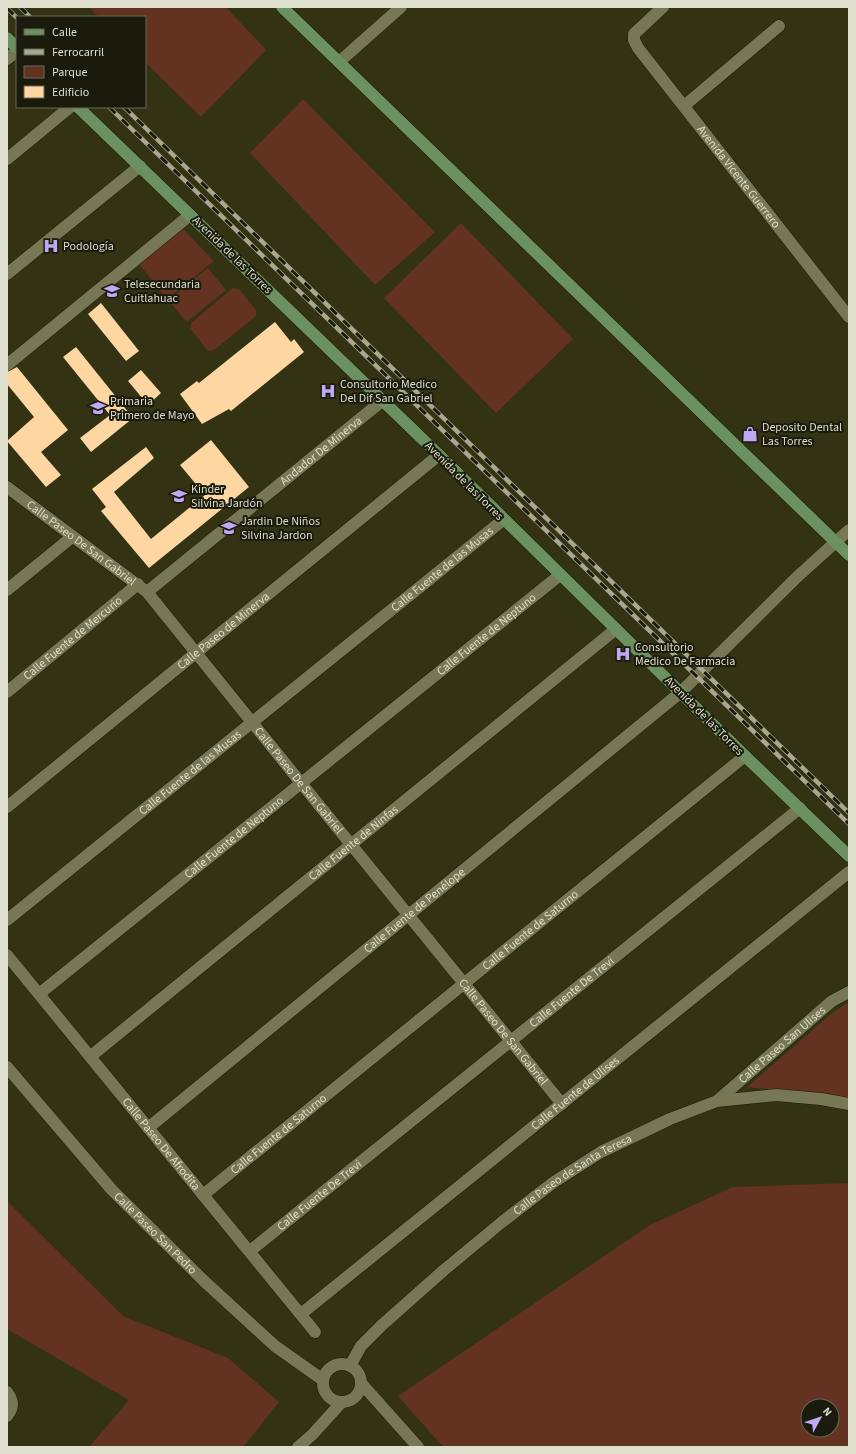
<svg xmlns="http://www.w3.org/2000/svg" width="856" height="1454" font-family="'Source Sans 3',sans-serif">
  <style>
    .green { fill: #633220; fill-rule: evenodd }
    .building { fill: #fdd6a1 }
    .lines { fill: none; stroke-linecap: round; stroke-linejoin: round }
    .minor-casing { stroke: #1b1b00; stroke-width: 13 }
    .major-casing { stroke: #1b1b00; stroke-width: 13 }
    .minor { stroke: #767755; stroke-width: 12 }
    .major { stroke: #6c9160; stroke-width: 12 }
    .rail-casing { stroke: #a8a891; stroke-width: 4.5 }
    .rail { stroke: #1a1a0d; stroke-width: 3; stroke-dasharray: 9; stroke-linecap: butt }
    .labels { text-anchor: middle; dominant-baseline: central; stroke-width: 4; stroke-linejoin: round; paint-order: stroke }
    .street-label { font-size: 12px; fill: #dedfcc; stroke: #1a1a0d }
    .poi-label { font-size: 12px; fill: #dedfcc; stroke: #1a1a0d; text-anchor: start }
  </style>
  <rect width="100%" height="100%" fill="#333314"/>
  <!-- green -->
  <path class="green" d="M89,7H226L266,50L201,117L145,62V17H99Z
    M303,99L435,232L375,285L250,153Z
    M461,223L573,339L496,413L384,298Z
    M183,229L214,261L167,299L139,264Z
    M208,268L226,290L187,322L168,300Z
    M233,288L239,289L256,310V316L214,350L208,351L190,328L192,322Z
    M845,1004H849V1100L818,1094L747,1087L831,1014Z
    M849,1183V1447H443L398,1396L650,1225L733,1187ZM808,1406H832V1430H808Z
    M7,1201L123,1316L228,1358L279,1402L243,1447H89L129,1400L7,1329Z"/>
  <!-- building -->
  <path class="building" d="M101,303L139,351L126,361L88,314Z
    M275,322L291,342L294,339L304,352L231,411L229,409L202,424L180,394L197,381L199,383Z
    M76,347L133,418L91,452L80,438L110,415L63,357Z
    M17,367L68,430L41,452L61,475L46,487L7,441L34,417L7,384V372Z
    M141,370L161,393L148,405L128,381Z
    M211,440L249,487L149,568L101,511L106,507L92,489L146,447L154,458L114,492L151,539L205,495L180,465Z"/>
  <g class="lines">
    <defs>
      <g id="minor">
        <path id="s1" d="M663,7L634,34V40L638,48L849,317"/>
        <path d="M7,59L17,51"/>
        <path d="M339,62L401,7"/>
        <path d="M684,106L779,26"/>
        <path d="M7,159L70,107"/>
        <path d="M7,274L140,166"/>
        <path d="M7,365L190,215"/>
        <path id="s2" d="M7,487L147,592L301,783L562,1104"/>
        <path d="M7,590L72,537"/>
        <path id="s3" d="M147,592L382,401"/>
        <path id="s4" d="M7,692L138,584"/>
        <path id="s5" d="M7,807L439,455"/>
        <path id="s6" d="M7,920L503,520"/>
        <path id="s7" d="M7,955L315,1332"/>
        <path id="s8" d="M39,994L560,575"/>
        <path id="s9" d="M91,1056L616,629"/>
        <path id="s10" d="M7,1067L112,1190L204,1281L275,1346L323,1380"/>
        <path id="s11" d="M717,1101L832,1001L849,992"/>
        <path id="s12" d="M148,1128L681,692L797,577L849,530"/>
        <path id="s13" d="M203,1195L745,756"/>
        <path id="s14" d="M250,1251L800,808"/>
        <path id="s15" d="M301,1314L849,872"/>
        <circle cx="342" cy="1383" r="19"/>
        <path id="s16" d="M350,1366L361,1346L382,1325L444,1270L502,1222L554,1182L601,1152L670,1119L717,1101L776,1095L821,1099L849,1104"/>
        <path d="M361,1383L418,1447"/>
        <path d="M7,1392C13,1400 14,1408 7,1416"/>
        <path d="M298,1447L312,1435L341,1403"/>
      </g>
      <path id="major" d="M282,7L849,555
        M7,38L17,48
        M78,107L439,455L745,756L849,856"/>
    </defs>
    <!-- minor casing -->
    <use href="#minor" class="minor-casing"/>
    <!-- major casing -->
    <use href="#major" class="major-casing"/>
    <!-- minor -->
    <use href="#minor" class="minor"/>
    <!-- major -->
    <use href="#major" class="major"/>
    <defs>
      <path id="rail" d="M20,7L30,17
        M7,8L17,18
        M109,107L849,824
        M124,107L849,813"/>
    </defs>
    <!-- rail casing -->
    <use href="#rail" class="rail-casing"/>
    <!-- rail -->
    <use href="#rail" class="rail"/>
  </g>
  <!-- icons -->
  <defs>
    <symbol id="hospital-bare" viewBox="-9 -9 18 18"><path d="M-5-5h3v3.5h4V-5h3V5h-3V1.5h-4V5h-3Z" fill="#bea9f5" stroke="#1a1a0d" stroke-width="2.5" paint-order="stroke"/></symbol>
    <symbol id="school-bare" viewBox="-9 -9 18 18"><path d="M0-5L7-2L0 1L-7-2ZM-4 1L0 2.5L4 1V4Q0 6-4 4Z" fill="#bea9f5" stroke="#1a1a0d" stroke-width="2.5" paint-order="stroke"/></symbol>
    <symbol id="shop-bare" viewBox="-9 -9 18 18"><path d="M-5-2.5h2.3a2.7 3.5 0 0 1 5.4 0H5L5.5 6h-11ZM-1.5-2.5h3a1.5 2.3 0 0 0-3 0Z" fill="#bea9f5" stroke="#1a1a0d" stroke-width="2.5" paint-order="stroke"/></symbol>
  </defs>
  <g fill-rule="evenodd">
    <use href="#hospital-bare" x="40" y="235" width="22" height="22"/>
    <use href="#school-bare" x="101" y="280" width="22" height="22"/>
    <use href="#hospital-bare" x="317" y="380" width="22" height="22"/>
    <use href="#school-bare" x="87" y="397" width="22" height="22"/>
    <use href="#shop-bare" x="739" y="423" width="22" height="22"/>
    <use href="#school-bare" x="168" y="485" width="22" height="22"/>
    <use href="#school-bare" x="218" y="517" width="22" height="22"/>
    <use href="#hospital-bare" x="612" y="643" width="22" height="22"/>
  </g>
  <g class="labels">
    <!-- street labels -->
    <g class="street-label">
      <text stroke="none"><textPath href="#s1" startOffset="218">Avenida Vicente Guerrero</textPath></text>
      <text transform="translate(232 255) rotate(44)">Avenida de las Torres</text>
      <text stroke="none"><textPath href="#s3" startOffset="224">Andador De Minerva</textPath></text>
      <text transform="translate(464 481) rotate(45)">Avenida de las Torres</text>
      <text stroke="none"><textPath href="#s2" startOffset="93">Calle Paseo De San Gabriel</textPath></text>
      <text stroke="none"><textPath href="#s6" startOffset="559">Calle Fuente de las Musas</textPath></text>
      <text stroke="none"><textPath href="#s5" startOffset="279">Calle Paseo de Minerva</textPath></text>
      <text stroke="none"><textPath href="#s8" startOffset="574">Calle Fuente de Neptuno</textPath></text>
      <text stroke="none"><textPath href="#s4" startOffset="85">Calle Fuente de Mercurio</textPath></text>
      <text transform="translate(704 716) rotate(45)">Avenida de las Torres</text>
      <text stroke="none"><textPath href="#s6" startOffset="235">Calle Fuente de las Musas</textPath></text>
      <text stroke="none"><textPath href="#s2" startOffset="417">Calle Paseo De San Gabriel</textPath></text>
      <text stroke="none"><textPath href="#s8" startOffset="250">Calle Fuente de Neptuno</textPath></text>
      <text stroke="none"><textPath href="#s9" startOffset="338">Calle Fuente de Ninfas</textPath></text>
      <text stroke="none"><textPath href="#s12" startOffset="344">Calle Fuente de Penélope</textPath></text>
      <text stroke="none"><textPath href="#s13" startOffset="421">Calle Fuente de Saturno</textPath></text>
      <text stroke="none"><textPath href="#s14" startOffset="413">Calle Fuente De Trevi</textPath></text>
      <text stroke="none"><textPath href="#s2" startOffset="741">Calle Paseo De San Gabriel</textPath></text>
      <text stroke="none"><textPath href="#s11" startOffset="86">Calle Paseo San Ulises</textPath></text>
      <text stroke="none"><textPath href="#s15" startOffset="352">Calle Fuente de Ulises</textPath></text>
      <text stroke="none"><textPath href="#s13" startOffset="97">Calle Fuente de Saturno</textPath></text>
      <text stroke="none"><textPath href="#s7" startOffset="244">Calle Paseo De Afrodita</textPath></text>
      <text stroke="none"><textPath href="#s16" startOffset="296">Calle Paseo de Santa Teresa</textPath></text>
      <text stroke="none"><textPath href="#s14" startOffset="89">Calle Fuente De Trevi</textPath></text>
      <text stroke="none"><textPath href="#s10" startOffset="223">Calle Paseo San Pedro</textPath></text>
    </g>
    <!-- poi labels -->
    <g class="poi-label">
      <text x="63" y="246">Podología</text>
      <text x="124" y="284">Telesecundaria<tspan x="124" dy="14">Cuitlahuac</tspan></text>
      <text x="340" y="384">Consultorio Medico<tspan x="340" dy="14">Del Dif San Gabriel</tspan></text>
      <text x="110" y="401">Primaria<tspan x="110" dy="14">Primero de Mayo</tspan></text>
      <text x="762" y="427">Deposito Dental<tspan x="762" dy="14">Las Torres</tspan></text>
      <text x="191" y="489">Kinder<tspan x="191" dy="14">Silvina Jardón</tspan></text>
      <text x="241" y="521">Jardin De Niños<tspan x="241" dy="14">Silvina Jardon</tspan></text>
      <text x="635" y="647">Consultorio<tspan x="635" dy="14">Medico De Farmacia</tspan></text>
    </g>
  </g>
  <!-- border -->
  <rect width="856" height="1454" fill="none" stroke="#dedfcc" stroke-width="16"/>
  <!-- legend -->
  <rect x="16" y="16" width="130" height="92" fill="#1a1a0d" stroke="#686959"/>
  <rect x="24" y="29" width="20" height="6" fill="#6c9160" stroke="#686959"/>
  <text x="52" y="36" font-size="12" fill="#dedfcc">Calle</text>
  <rect x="24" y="49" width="20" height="6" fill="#a8a891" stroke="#686959"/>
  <text x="52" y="56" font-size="12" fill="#dedfcc">Ferrocarril</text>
  <rect x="24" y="66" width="20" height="12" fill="#633220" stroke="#686959"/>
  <text x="52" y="76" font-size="12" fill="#dedfcc">Parque</text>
  <rect x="24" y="86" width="20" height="12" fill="#fdd6a1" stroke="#686959"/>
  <text x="52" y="96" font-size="12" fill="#dedfcc">Edificio</text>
  <!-- north arrow -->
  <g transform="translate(820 1418) rotate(50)"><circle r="19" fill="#1a1a0d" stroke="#686959"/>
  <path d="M0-3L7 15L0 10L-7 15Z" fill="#bea9f5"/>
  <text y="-6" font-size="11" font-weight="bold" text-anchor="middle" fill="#dedfcc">N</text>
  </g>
</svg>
